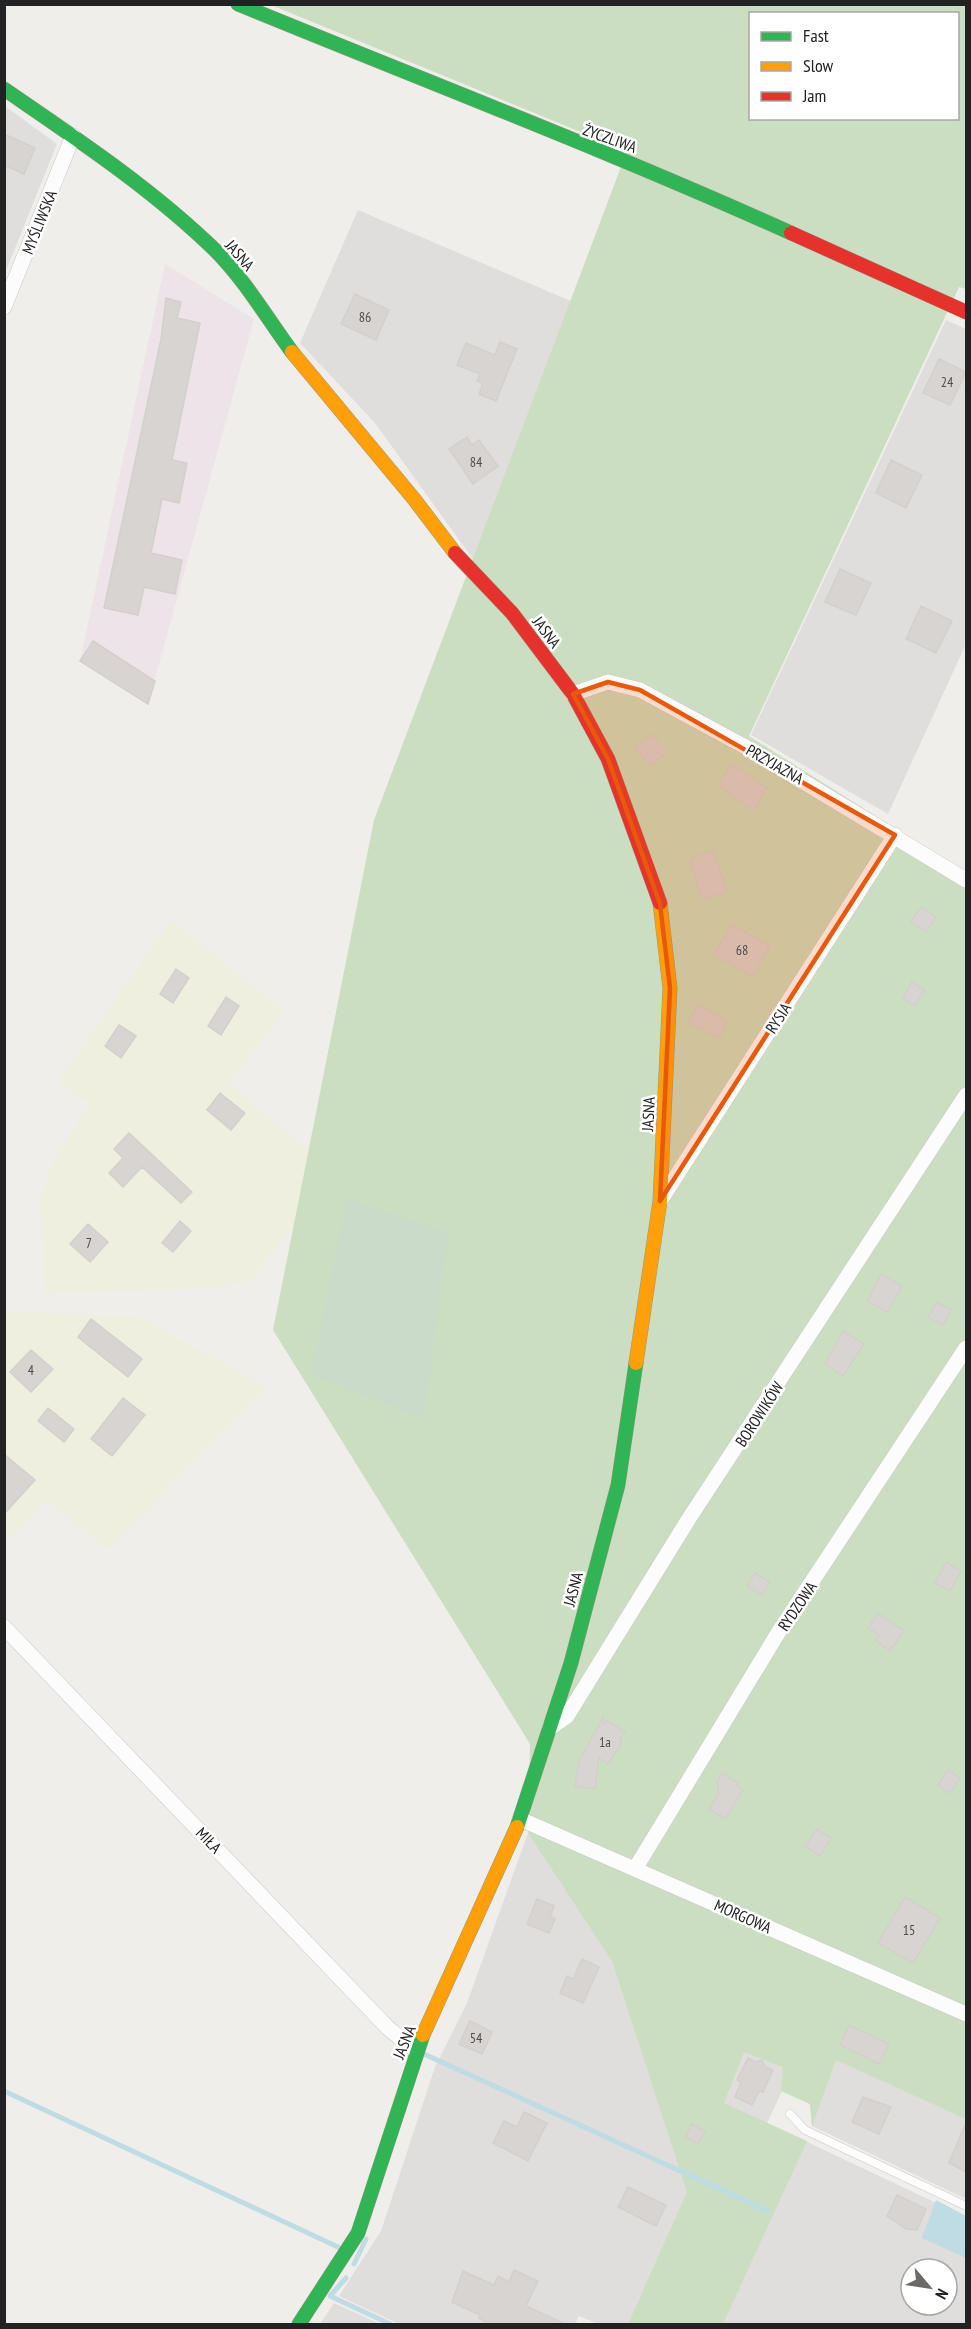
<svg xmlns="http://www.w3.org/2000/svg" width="971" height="2329" font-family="'PT Sans Narrow',sans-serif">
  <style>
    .residential { fill: #dfdedc; fill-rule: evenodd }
    .industrial { fill: #ede4e9 }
    .farmland { fill: #efefdf }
    .forest { fill: #cbdec1; fill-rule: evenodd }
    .cemetery { fill: #cadbca }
    .water { fill: #bfdbe3 }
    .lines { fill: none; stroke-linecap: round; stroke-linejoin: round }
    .stream { stroke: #bfdbe3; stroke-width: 5 }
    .building { fill: #d7d4d2; stroke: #d3d0cc; stroke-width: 1.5 }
    .lane-casing { stroke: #c9c8c7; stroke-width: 9 }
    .street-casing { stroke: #c9c8c7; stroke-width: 16 }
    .fast-casing { stroke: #999a82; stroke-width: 15 }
    .slow-casing { stroke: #999a82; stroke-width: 15 }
    .jam-casing { stroke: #999a82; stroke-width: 15 }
    .lane { stroke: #fdfcfc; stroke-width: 8 }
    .street { stroke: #fdfcfc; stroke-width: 15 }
    .fast { stroke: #30b455; stroke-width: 14 }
    .slow { stroke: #ff9f0a; stroke-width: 14 }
    .jam { stroke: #e5322d; stroke-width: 14 }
    .marked { fill: #e8590c; fill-opacity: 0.2; stroke: #e8590c; stroke-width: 4.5; stroke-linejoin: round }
    .labels { text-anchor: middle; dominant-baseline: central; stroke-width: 5; stroke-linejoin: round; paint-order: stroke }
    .number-label { font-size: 14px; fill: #4f4e4e }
    .street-label { font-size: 16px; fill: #222; stroke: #fff }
  </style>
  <rect width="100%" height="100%" fill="#f0eeeb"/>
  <!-- residential -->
  <path class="residential" d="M5,106L57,144L5,273Z
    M358,210L573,302L475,562L375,423L300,343Z
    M946,320L966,329V644L888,814L751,735Z
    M528,1833L966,2035V2199L812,2126L810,2104L782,2091L767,2123L966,2217V2324H598L579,2316L575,2324H399L339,2296L381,2231L435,2067L467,2003ZM911,2269H947V2305H911Z
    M334,2303L380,2324H320Z"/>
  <!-- industrial -->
  <path class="industrial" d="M165,264L254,319L148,704L80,661Z"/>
  <!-- farmland -->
  <path class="farmland" d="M171,920L284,1011L228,1083L335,1172L250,1281L219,1288L45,1294L40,1195L52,1163L89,1104L58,1081Z
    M4,1311L138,1316L266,1387L107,1551L47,1499L12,1538L4,1530Z"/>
  <!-- forest -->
  <path class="forest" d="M271,5H966V289L959,287L749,736L966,873V2119L836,2060L812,2126L810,2104L781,2091L783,2067L744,2052L724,2103L807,2141L723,2324H628L687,2192L612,1961L528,1833L530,1744L273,1330L374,820L627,151ZM750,14H958V118H750Z"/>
  <!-- cemetery -->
  <path class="cemetery" d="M347,1199L448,1233L424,1418L311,1375Z"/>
  <!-- water -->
  <path class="water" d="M936,2200L966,2216V2258L922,2238Z"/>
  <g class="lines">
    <!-- stream -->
    <path class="stream" d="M424,2054L768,2211
      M4,2091L338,2247
      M354,2264L366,2239
      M346,2278L330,2296L390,2324"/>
  </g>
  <!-- building -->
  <path class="building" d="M4,134L35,148L24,174L4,165Z
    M355,294L389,310L376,340L341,324Z
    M166,298L181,302L177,318L200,323L172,460L187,463L179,503L162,499L151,553L182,560L175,594L144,587L138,615L104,608L161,339Z
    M500,342L517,349L496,401L479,394L483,383L477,381L480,374L457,365L466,343L495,355Z
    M939,359L966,372L950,405L923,393Z
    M467,437L472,445L479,440L498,466L473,484L449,449Z
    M891,460L922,475L906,508L876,493Z
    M840,569L871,583L856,615L825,602Z
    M921,606L952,621L936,653L906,639Z
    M93,641L155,681L148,704L80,661Z
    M651,734L667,752L651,766L635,749Z
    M731,765H734L767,788L754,811L718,785Z
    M714,850L727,892L704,899L701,898L690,859Z
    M921,907L936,917L926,932L911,922Z
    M732,924L770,946L753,976L714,955Z
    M176,969L189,978L173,1003L160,994Z
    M912,982L924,990L915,1006L903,998Z
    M226,997L239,1006L221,1035L208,1026Z
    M697,1005L727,1020L719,1038L688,1023Z
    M119,1025L136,1036L121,1058L105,1046Z
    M220,1093L245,1113L231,1130L207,1110Z
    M129,1133L192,1192L181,1203L142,1167L123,1187L109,1173L123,1158L114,1149Z
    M180,1221L191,1231L173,1252L162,1243Z
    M88,1224L108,1242L90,1262L70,1244Z
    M881,1274L902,1286L887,1312L867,1301Z
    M937,1302L951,1310L943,1325L928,1317Z
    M91,1319L142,1359L128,1377L78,1337Z
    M843,1331L864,1344L843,1376L825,1364Z
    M31,1350L53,1369L31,1392L10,1372Z
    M123,1398L145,1415L112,1456L91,1439Z
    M48,1408L74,1429L64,1442L38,1421Z
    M4,1454L35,1480L4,1514Z
    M946,1562L961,1571L950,1591L935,1583Z
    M755,1573L770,1582L762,1595L747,1586Z
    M878,1613L904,1631L890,1651L875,1640L879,1635L868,1628Z
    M603,1718V1725L608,1721L625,1732L619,1741L622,1743L608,1764L599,1758L595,1789L575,1786L579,1761Z
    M948,1770L960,1778L950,1793L938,1785Z
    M722,1773L738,1783L736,1785L743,1790L725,1819L709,1809L719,1793L717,1781Z
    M817,1829L831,1838L820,1856L805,1846Z
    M905,1897L940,1918L913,1963L878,1943Z
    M537,1899L554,1906L550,1917L555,1919L549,1933L527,1924Z
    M582,1959L599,1967L583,2003L560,1993L567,1976L573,1979Z
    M470,2021L492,2032L482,2054L459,2044Z
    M849,2025L889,2044L879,2064L840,2045Z
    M748,2058L756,2062L762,2060L765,2067L773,2070L763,2092L759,2091L752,2105L735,2097L741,2082L737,2080Z
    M863,2097L891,2107L879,2134L852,2122Z
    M524,2112L547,2123L528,2161L493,2143L504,2121L517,2127Z
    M966,2123V2172L949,2163Z
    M692,2124L705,2131L698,2144L685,2137Z
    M628,2187L666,2205L656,2226L618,2207Z
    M897,2195L926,2209L917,2230L906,2229L887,2216Z
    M514,2270L538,2281L526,2306L567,2325H484L485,2321L479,2318L480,2315L452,2302L463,2271L494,2285L498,2276L509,2282Z"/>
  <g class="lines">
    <defs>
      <path id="lane" d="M790,2114L805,2130L966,2206"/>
      <path id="street" d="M4,307L73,136
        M573,694L608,682L640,690L751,750L966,880
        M662,1198L895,835
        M4,1627L388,2028L416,2051
        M550,1728L567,1716L688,1520L966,1095
        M520,1819L966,2014
        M635,1869L778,1633L966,1348"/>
      <path id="fast" d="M238,4C423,80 609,151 791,233
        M4,89C77,139 151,188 215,250C245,280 267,318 292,352
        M517,1827L571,1663L618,1485L636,1363
        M299,2324L358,2233L423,2035"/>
      <path id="slow" d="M292,352L414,499L455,553
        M636,1363L660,1201L670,988L660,903
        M423,2035L517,1827"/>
      <path id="jam" d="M791,233L966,312
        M455,553L512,613L573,694L608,759L660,903"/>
    </defs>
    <!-- lane casing -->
    <use href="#lane" class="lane-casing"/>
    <!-- street casing -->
    <use href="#street" class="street-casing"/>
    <!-- fast casing -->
    <use href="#fast" class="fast-casing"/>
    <!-- slow casing -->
    <use href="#slow" class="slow-casing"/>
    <!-- jam casing -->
    <use href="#jam" class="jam-casing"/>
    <!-- lane -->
    <use href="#lane" class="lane"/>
    <!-- street -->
    <use href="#street" class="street"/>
    <!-- fast -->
    <use href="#fast" class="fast"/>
    <!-- slow -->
    <use href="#slow" class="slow"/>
    <!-- jam -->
    <use href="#jam" class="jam"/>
  </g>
  <!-- marked area -->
  <path class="marked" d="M608,682L640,690L895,835L660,1201L670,988L660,904L608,759L573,694Z"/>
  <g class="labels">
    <!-- number labels -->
    <g class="number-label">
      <text x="365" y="317">86</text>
      <text x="947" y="382">24</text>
      <text x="476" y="462">84</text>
      <text x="742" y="950">68</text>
      <text x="89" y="1243">7</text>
      <text x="31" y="1370">4</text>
      <text x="605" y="1742">1a</text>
      <text x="909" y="1930">15</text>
      <text x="476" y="2038">54</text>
    </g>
    <!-- street labels -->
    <g class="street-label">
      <text transform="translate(610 138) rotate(20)">ŻYCZLIWA</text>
      <text transform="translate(39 222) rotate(-68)">MYŚLIWSKA</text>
      <text transform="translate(240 255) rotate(49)">JASNA</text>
      <text transform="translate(547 632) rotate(53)">JASNA</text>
      <text transform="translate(775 764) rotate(30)">PRZYJAZNA</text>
      <text transform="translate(778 1018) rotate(-57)">RYSIA</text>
      <text transform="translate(648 1114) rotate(-87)">JASNA</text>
      <text transform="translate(759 1414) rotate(-57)">BOROWIKÓW</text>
      <text transform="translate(573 1589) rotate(-75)">JASNA</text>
      <text transform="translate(797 1606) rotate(-56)">RYDZOWA</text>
      <text transform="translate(209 1840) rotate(46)">MIŁA</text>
      <text transform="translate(743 1916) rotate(24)">MORGOWA</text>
      <text transform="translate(404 2042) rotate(-68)">JASNA</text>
    </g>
  </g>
  <!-- border -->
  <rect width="971" height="2329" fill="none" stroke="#222222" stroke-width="12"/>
  <!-- legend -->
  <rect x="749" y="12" width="210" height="108" fill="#ffffff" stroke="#a7a7a7" stroke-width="1.5"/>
  <rect x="761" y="32" width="30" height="9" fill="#30b455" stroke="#a7a7a7" stroke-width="1.5"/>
  <text x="803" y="42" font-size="18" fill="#222222">Fast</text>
  <rect x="761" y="62" width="30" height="9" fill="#ff9f0a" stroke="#a7a7a7" stroke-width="1.5"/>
  <text x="803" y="72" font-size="18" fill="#222222">Slow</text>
  <rect x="761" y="92" width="30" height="9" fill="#e5322d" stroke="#a7a7a7" stroke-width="1.5"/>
  <text x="803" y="102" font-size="18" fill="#222222">Jam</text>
  <!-- north arrow -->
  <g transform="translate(929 2287) rotate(119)"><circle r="28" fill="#ffffff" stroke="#a7a7a7" stroke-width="1.5"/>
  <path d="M0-4.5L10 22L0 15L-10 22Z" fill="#6a6968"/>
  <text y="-9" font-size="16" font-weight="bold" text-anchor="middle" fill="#222222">N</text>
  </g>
</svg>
